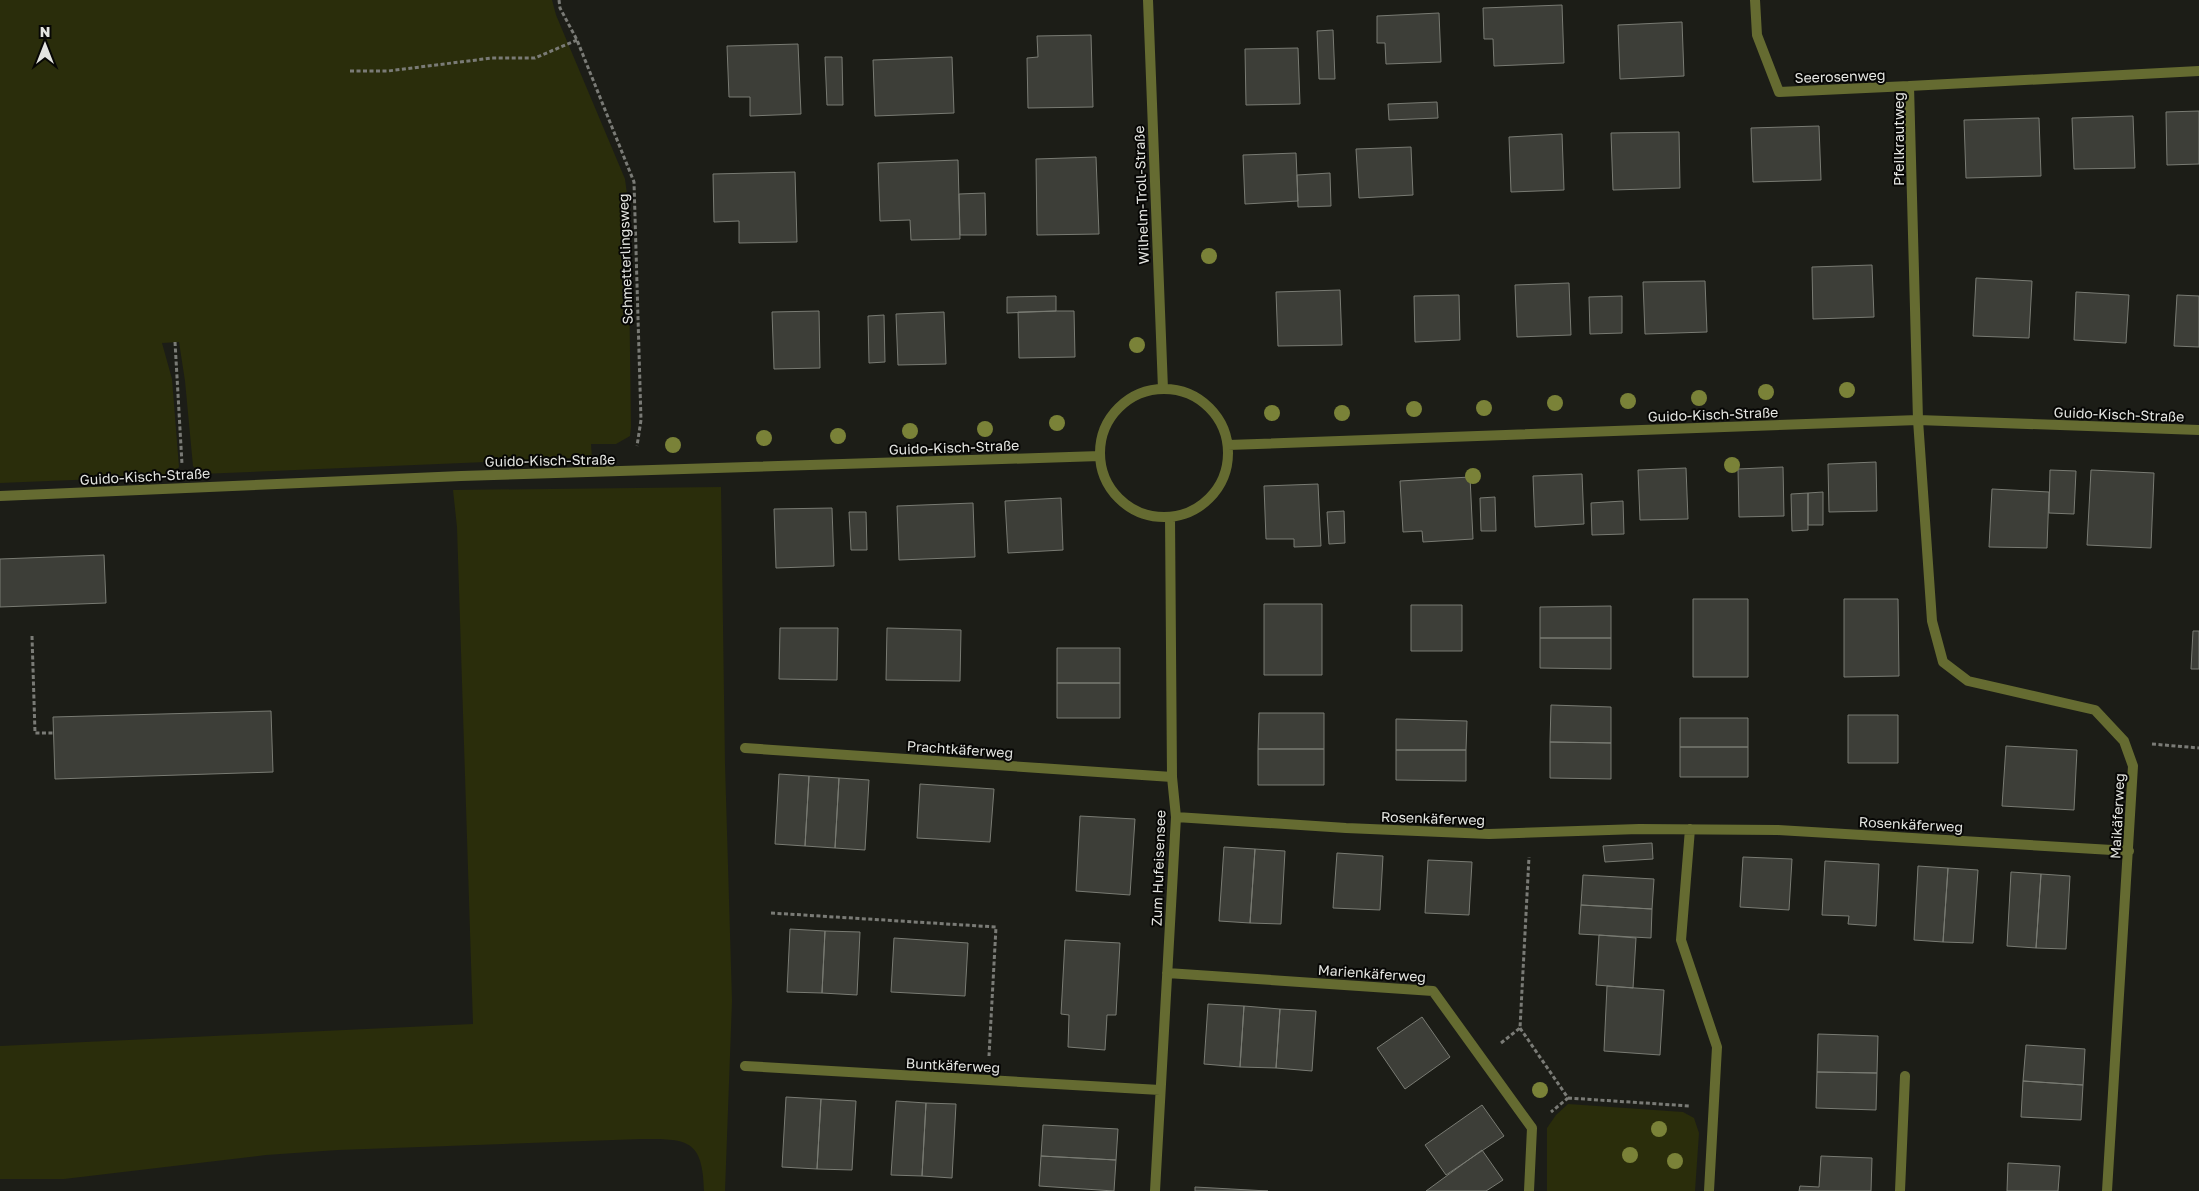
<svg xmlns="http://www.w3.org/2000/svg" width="2199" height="1191" font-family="'Golos Text',sans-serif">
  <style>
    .green { fill: #2a2d0b }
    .building { fill: #3d3e38; stroke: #797b73 }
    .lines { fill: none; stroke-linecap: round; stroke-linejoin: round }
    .path { stroke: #7a7b76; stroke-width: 3; stroke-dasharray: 4 2.5; stroke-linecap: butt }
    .service { stroke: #656b31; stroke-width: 10 }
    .minor { stroke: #656b31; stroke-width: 10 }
    .tree { fill: #7a8238 }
    .labels { text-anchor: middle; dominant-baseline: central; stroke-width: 4; stroke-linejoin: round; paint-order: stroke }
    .street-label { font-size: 14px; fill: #e4e5e1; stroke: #070705 }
  </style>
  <rect width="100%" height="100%" fill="#1c1d17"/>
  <!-- green -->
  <path class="green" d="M0,0H552L556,15L625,179L628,202L631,427L630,436L616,444H591L592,459L579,458L201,474L193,466L185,381L179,342L162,343L172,379L179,467L171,476L0,483Z
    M721,487L725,764L732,1001L725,1191H704C703,1138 686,1139 641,1139L338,1150L266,1155L64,1179H0V1046L473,1024L457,527L453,490Z
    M1568,1104L1683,1112L1694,1118L1699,1133L1695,1191H1547V1128L1556,1115Z"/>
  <!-- building -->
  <path class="building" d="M1562,5L1564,63L1494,66L1493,39H1484L1483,8Z
    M1439,13L1441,62L1386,64L1385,43H1377V16Z
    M1682,22L1684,76L1620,79L1618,25Z
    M1333,30L1335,79H1319L1317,31Z
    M1091,35L1093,107L1028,108L1027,58L1038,57L1037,36Z
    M798,44L801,114L750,116V97H729L727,46Z
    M1298,48L1300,104L1246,105L1245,49Z
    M825,57H842L843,105H827Z
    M952,57L954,113L875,116L873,60Z
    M1437,102L1438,118L1389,120L1388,104Z
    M2199,111V164L2167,165L2166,112Z
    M2133,116L2135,168L2074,169L2072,118Z
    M2039,118L2041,176L1966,178L1964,120Z
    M1819,126L1821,180L1753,182L1751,128Z
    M1679,132L1680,188L1613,190L1611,133Z
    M1562,134L1564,190L1511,192L1509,137Z
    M1411,147L1413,195L1359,198L1356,149Z
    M1296,153L1298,201L1245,204L1243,155Z
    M1096,157L1099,234L1037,235L1036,159Z
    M958,160L960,239L911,240L910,220L880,221L878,163Z
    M795,172L797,242L739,243V221L714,222L713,174Z
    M1330,173L1331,206L1298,207L1297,175Z
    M985,193L986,235H960L959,194Z
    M1872,265L1874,317L1813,319L1812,267Z
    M1976,278L2032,281L2029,338L1973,336Z
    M1705,281L1707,332L1645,334L1643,282Z
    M1569,283L1571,335L1517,337L1515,285Z
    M1340,290L1342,345L1278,346L1276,292Z
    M2076,292L2129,295L2126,343L2074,340Z
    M1459,295L1460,340L1415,342L1414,296Z
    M2177,295L2199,296V347L2174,346Z
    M1056,296V311L1007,313V297Z
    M1622,296V333L1590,334L1589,297Z
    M819,311L820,368L774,369L772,312Z
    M1056,311H1074L1075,357L1019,358L1018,312Z
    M944,312L946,364L898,365L896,314Z
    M884,315L885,362L869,363L868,316Z
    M1876,462L1877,511L1829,512L1828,464Z
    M1783,467L1784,516L1739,517L1738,469Z
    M1686,468L1688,519L1640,520L1638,470Z
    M2050,470L2076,471L2074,514L2049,513Z
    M2091,470L2154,473L2151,548L2087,545Z
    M1582,474L1584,524L1535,527L1533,476Z
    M1470,477L1473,539L1423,542L1422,531L1403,532L1400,481Z
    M1318,484L1321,546L1294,547V539H1266L1264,486Z
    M1992,489L2049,492L2047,548L1989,547Z
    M1823,492V525H1808V493Z
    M1808,493V530L1792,531L1791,494Z
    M1495,497L1496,531H1481L1480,498Z
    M1061,498L1063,550L1008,553L1005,501Z
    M1623,501L1624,534L1592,535L1591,503Z
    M973,503L975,557L899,560L897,506Z
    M832,508L834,566L776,568L774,509Z
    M1344,511L1345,543L1329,544L1327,512Z
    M849,512H866L867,550H851Z
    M104,555L106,603L0,607V559Z
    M1693,599H1748V677H1693Z
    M1844,599H1898L1899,676L1844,677Z
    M1264,604H1322V675H1264Z
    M1411,605H1462V651H1411Z
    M1611,606V638H1540V607Z
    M780,628H838L837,680L779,679Z
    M887,628L961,630L960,681L886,680Z
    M2193,631H2199V669H2191Z
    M1540,638H1611V669L1540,668Z
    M1057,648H1120V683H1057Z
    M1057,683H1120V718H1057Z
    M1551,705L1611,707V743L1550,742Z
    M271,711L273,772L55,779L53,717Z
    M1259,713H1324V749H1258Z
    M1848,715H1898V763H1848Z
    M1680,718H1748V747H1680Z
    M1396,719L1467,721L1466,750H1396Z
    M1550,742L1611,743V779L1550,778Z
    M2006,746L2077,750L2074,810L2002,806Z
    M1680,747H1748V777H1680Z
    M1258,749H1324V785H1258Z
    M1396,750H1466V781L1396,780Z
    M779,774L809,776L805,846L775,844Z
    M809,776L839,778L835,848L805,846Z
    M839,778L869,780L865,850L835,848Z
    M920,784L994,789L990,842L917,838Z
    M1080,816L1135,819L1130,895L1076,891Z
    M1652,843L1653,859L1605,862L1603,846Z
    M1224,847L1255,849L1250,923L1219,921Z
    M1255,849L1285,851L1281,924L1250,923Z
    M1337,853L1383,856L1380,910L1333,908Z
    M1743,857L1792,859L1789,910L1740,907Z
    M1428,860L1472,862L1469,915L1425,913Z
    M1825,861L1879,864L1876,926L1848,924L1849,916L1822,915Z
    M1918,866L1948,868L1943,942L1914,940Z
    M1948,868L1978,870L1973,943L1943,942Z
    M2011,872L2041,874L2036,948L2007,946Z
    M2041,874L2070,876L2066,949L2036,948Z
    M1583,875L1654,879L1652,909L1581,905Z
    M1581,905L1652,909L1651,938L1579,934Z
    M790,929L825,931L822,993L787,992Z
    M825,931L860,932L857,995L822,993Z
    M1599,935L1636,938L1633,988L1596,985Z
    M894,938L968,943L965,996L891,992Z
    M1065,940L1120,943L1116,1015H1107L1105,1050L1068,1047L1069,1015L1061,1014Z
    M1607,986L1664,990L1660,1055L1604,1051Z
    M1208,1004L1244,1006L1240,1067L1204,1064Z
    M1244,1006L1280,1009L1276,1068L1240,1067Z
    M1280,1009L1316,1011L1312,1071L1276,1068Z
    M1422,1017L1450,1057L1405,1089L1377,1048Z
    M1818,1034L1878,1036L1877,1073L1817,1072Z
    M2026,1045L2085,1049L2083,1085L2023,1081Z
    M1817,1072L1877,1073L1876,1110L1816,1108Z
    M2023,1081L2083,1085L2081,1120L2021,1117Z
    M786,1097L821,1099L817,1169L782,1167Z
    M821,1099L856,1101L852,1170L817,1169Z
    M896,1101L926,1103L922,1176L891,1175Z
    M926,1103L956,1104L952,1178L922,1176Z
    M1482,1105L1504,1136L1446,1175L1425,1145Z
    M1043,1125L1118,1129L1116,1160L1041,1156Z
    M1482,1150L1503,1180L1486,1191H1426Z
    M1041,1156L1116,1160L1114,1191L1039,1186Z
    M1821,1156L1872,1158L1871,1191H1799L1800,1186L1819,1187Z
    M2008,1163L2060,1166L2058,1191H2007Z
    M1195,1187L1268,1191H1195Z"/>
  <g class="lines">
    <!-- path -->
    <path class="path" d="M559,0L560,8L577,40L634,182L641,420L637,446
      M350,71H388L492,58H535L577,40
      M175,342L182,464
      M32,636L35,733H53
      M2152,744L2199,748
      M771,913L996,927L989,1056
      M1520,1028L1568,1098L1551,1112
      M1501,1043L1520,1028L1529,857
      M1568,1098L1690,1106"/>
    <!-- service -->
    <path class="service" d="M1900,1191L1905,1076"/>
    <!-- minor -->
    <path class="minor" d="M1148,0L1163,389
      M1755,0L1757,35L1779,92L1909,86
      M1100 453a64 64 0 1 1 128 0a64 64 0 1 1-128 0Z
      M1228,445L1918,420L2199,430
      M0,496L461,476L1100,456
      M745,748L1172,777
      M1176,817L1346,828L1489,834L1639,829L1778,830L2129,851
      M1690,829L1681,940L1717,1047L1709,1191
      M1167,973L1433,991L1532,1128L1529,1191
      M745,1066L1160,1090
      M1155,1191L1176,817L1172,777L1170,517
      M2107,1191L2133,766L2124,741L2095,710L1968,681L1943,662L1932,621L1918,420L1909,86L2199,71"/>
  </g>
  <!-- trees -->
  <g class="tree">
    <circle cx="1209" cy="256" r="8"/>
    <circle cx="1137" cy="345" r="8"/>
    <circle cx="1847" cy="390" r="8"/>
    <circle cx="1766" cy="392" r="8"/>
    <circle cx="1699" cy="398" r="8"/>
    <circle cx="1628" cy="401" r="8"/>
    <circle cx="1555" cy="403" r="8"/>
    <circle cx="1484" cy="408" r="8"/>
    <circle cx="1414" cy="409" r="8"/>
    <circle cx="1272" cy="413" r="8"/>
    <circle cx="1342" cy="413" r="8"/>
    <circle cx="1057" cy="423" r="8"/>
    <circle cx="985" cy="429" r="8"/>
    <circle cx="910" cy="431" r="8"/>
    <circle cx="838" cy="436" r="8"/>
    <circle cx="764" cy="438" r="8"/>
    <circle cx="673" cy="445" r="8"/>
    <circle cx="1732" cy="465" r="8"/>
    <circle cx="1473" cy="476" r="8"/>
    <circle cx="1540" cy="1090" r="8"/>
    <circle cx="1659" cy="1129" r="8"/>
    <circle cx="1630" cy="1155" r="8"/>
    <circle cx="1675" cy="1161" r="8"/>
  </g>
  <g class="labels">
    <!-- street labels -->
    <g class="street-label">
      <text transform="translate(1840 76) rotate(-2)">Seerosenweg</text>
      <text transform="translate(1898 139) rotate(-90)">Pfeilkrautweg</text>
      <text transform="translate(1141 195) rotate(-92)">Wilhelm-Troll-Straße</text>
      <text transform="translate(625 259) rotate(-92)">Schmetterlingsweg</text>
      <text transform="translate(1713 414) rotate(-2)">Guido-Kisch-Straße</text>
      <text transform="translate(2119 414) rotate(2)">Guido-Kisch-Straße</text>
      <text transform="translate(954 447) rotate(-2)">Guido-Kisch-Straße</text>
      <text transform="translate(550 460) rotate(-1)">Guido-Kisch-Straße</text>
      <text transform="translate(145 476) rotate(-3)">Guido-Kisch-Straße</text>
      <text transform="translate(960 749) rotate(4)">Prachtkäferweg</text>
      <text transform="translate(2117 816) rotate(-87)">Maikäferweg</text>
      <text transform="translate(1433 818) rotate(2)">Rosenkäferweg</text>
      <text transform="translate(1911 824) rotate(3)">Rosenkäferweg</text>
      <text transform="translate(1158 868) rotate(-88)">Zum Hufeisensee</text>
      <text transform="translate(1372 973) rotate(4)">Marienkäferweg</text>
      <text transform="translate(953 1065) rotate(3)">Buntkäferweg</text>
    </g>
  </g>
  <!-- north arrow -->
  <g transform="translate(45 45)" stroke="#070705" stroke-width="4" paint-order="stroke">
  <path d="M0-4L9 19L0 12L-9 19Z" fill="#e4e5e1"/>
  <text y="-8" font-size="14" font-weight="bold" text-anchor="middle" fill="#e4e5e1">N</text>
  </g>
</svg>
